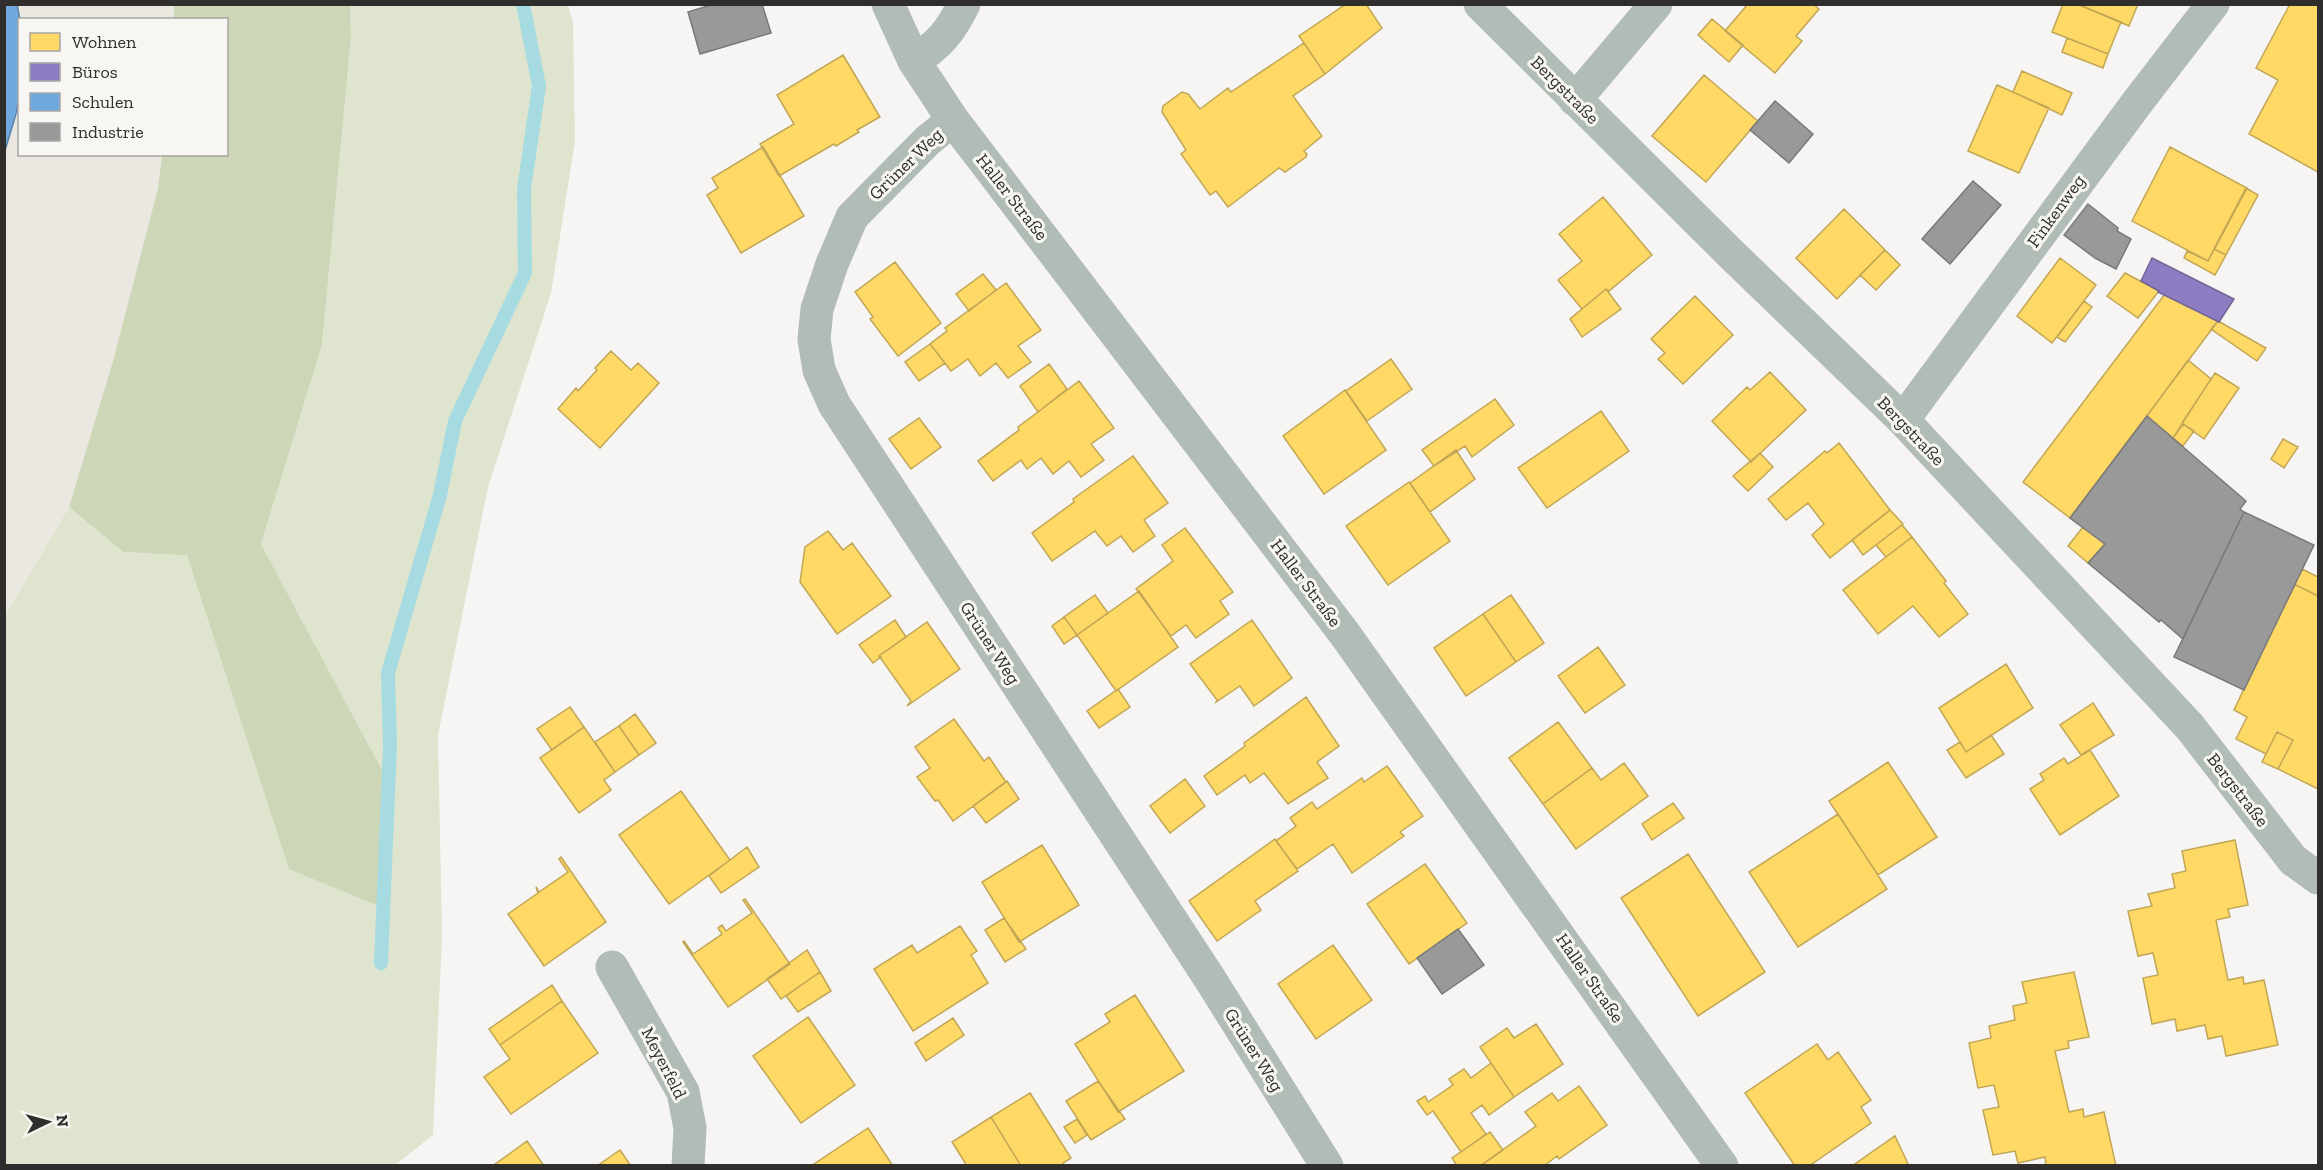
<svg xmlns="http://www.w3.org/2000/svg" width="2323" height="1170" font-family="'Zilla Slab',serif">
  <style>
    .built { fill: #ebe8e1 }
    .green { fill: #dee4ce }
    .forest { fill: #cdd6b7 }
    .homes { fill: #ffd966; stroke: #c1a655; stroke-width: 1.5 }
    .offices { fill: #8e7cc3; stroke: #726596; stroke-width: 1.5 }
    .schools { fill: #6fa8dc; stroke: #5c83a8; stroke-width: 1.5 }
    .industry { fill: #999; stroke: #797979; stroke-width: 1.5 }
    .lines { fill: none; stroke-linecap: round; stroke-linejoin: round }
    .stream { stroke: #a6dbe1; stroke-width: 14 }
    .minor { stroke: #b0bcb5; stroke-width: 33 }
    .labels { text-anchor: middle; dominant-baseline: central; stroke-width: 6; stroke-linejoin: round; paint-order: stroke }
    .street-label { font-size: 18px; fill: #2f2e2d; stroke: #f7f6f2 }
  </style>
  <rect width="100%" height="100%" fill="#f6f5f3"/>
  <!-- built -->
  <path class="built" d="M5,5H174V19L20,20V154L162,155L158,188L113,361L69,507L5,616Z"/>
  <!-- green -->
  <path class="green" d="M350,5H568L573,22L575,141L551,293L488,487L438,735L442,937L433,1135L395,1165L5,1166V616L69,507L123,552L187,554L289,868L378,905L382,770L261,544L322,345L351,37Z"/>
  <!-- forest -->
  <path class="forest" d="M174,5H350L351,37L322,345L261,544L382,770L379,906L289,869L187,555L123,552L69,507L113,361L158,188L162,155L226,154V20L174,19Z"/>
  <!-- homes -->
  <path class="homes" d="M1346,4H1366L1382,28L1325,74L1299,36Z
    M1748,4H1813L1819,9L1796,36L1802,41L1775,73L1725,31Z
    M2063,4H2077L2121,22L2108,54L2052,32Z
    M2077,4H2138L2129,26Z
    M2290,4H2318V172L2249,134L2278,80L2256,68Z
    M1712,19L1743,45L1729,62L1698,35Z
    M2067,38L2108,54L2103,68L2062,52Z
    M1304,43L1325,74L1293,96L1322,136L1304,151L1307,154L1306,157L1285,172L1279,168L1228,207L1216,191L1210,195L1181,154L1186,150L1162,112L1163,106L1182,92L1188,94L1200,109L1228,88L1231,92Z
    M843,55L880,117L857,130L859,132L836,146L834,144L779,176L760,144L794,124L777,95Z
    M2022,71L2072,93L2062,115L2013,92Z
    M1704,75L1758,121L1706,182L1652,136Z
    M1997,85L2049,108L2019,173L1968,151Z
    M763,147L804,216L741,253L707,195L718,188L712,178Z
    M2170,147L2247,188L2208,261L2132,221Z
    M2246,188L2258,195L2226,255L2214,249Z
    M1603,197L1652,255L1609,291L1606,289L1582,309L1558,280L1582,261L1559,234Z
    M1844,209L1885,250L1837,299L1796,258Z
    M2214,249L2226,255L2215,275L2184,258L2187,251L2208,261Z
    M1885,250L1900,265L1876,290L1860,275Z
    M2060,258L2096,285L2052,343L2017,316Z
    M895,262L941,323L898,356L870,319L873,317L855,292Z
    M2125,273L2159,291L2138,318L2107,296Z
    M983,274L996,290L969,311L956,294Z
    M1006,283L1041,330L1018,346L1031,362L1008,378L996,363L980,376L968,359L951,371L930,344L947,331L945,328Z
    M1606,289L1621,309L1582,337L1570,319Z
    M2165,294L2218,321L2070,518L2023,482Z
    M1695,296L1733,335L1683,384L1658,359L1665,353L1651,339Z
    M2084,301L2092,307L2065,342L2057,337Z
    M2218,321L2266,348L2257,361L2211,329Z
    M930,344L945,363L919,381L905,362Z
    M611,351L631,370L638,363L659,383L600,448L558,409L576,388L578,391L597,370L595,368Z
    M1391,359L1412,389L1367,421L1346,391Z
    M2188,360L2211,379L2173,438L2147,416Z
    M1049,364L1067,389L1038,412L1020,386Z
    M1770,372L1806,410L1751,462L1712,421L1747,387L1750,390Z
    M2215,373L2239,388L2204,439L2182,423Z
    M1079,381L1114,428L1091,444L1104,460L1081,477L1069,461L1053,474L1041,458L1027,469L1021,460L993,481L978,461L1019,430L1018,427Z
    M1345,390L1386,450L1324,494L1283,436Z
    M1495,399L1514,425L1472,457L1465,446L1434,466L1422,450Z
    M1601,411L1629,451L1547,508L1518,468Z
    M919,418L941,447L911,469L889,439Z
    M2183,424L2194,431L2183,446L2173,438Z
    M2283,439L2298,447L2284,468L2271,459Z
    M1839,443L1890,510L1830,558L1812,535L1824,524L1808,503L1786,520L1768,499L1825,451L1827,453Z
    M1456,450L1475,479L1430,512L1410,483Z
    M1760,453L1773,467L1748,491L1733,476Z
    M1133,456L1168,503L1144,520L1155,536L1133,552L1121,536L1107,546L1095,531L1052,561L1032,533L1074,502L1073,499Z
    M1409,482L1450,541L1388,585L1346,526Z
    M1890,510L1903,524L1863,555L1852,540Z
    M1902,525L1912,537L1886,557L1876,545Z
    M2083,527L2105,544L2088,563L2068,546Z
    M1185,528L1233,592L1220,601L1229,614L1196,638L1186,625L1171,636L1136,589L1173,561L1162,545Z
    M828,531L843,550L852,543L891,596L837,634L800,582L805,547Z
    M1912,537L1946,581L1944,583L1968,614L1939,637L1913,606L1878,634L1843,590Z
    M2302,569L2318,577V596L2294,584Z
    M2294,584L2318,596V789L2278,769L2293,740L2277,732L2266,754L2236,739L2247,717L2234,710Z
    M1139,591L1178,647L1116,691L1077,635Z
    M1095,595L1108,613L1077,635L1064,617Z
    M1511,595L1544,643L1516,662L1483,614Z
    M1483,614L1516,662L1466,696L1434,648Z
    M1064,617L1077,635L1064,644L1052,626Z
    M895,620L906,637L879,656L881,657L873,663L859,645Z
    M1252,620L1292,678L1254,706L1240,686L1216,702L1217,700L1190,664Z
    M927,622L960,669L907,706L911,701L879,656Z
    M1598,647L1625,685L1585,713L1558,676Z
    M2006,664L2033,708L1966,752L1939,708Z
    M1118,689L1130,707L1099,728L1087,711Z
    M1306,697L1339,746L1317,762L1328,778L1288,804L1264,773L1250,783L1245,775L1217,795L1204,776L1245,746L1244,743Z
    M2093,703L2114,735L2081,755L2060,725Z
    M570,707L584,727L552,750L537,729Z
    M635,714L656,743L639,755L619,726Z
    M954,719L984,761L989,757L1006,782L953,821L938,800L935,801L917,777L930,768L915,747Z
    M1558,722L1592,768L1543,804L1509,758Z
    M619,726L639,755L615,772L595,742Z
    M584,727L615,772L604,780L611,790L579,813L540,758Z
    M2277,732L2293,740L2278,769L2262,762Z
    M1991,735L2004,754L1966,778L1947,750L1960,742L1966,752Z
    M2090,750L2119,796L2060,835L2030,789L2044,780L2040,774L2064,758L2068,764Z
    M1888,762L1937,837L1878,875L1829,801Z
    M1624,763L1648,796L1576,849L1543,804L1592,768L1601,780Z
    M1387,766L1423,816L1400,832L1404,836L1352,873L1333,844L1297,869L1276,841L1296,826L1290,818L1312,802L1317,809L1362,778L1364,782Z
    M1185,779L1205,806L1170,833L1150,806Z
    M1007,781L1019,799L986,823L973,806Z
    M681,791L730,860L669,904L619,835Z
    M1673,803L1684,818L1652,840L1642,824Z
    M1838,814L1887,889L1798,947L1749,872Z
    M1275,839L1298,871L1255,901L1261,910L1217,941L1189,901Z
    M2235,840L2248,905L2228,909L2230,917L2216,920L2228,980L2243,977L2244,984L2264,980L2278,1045L2226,1056L2222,1036L2208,1039L2205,1025L2177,1031L2175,1019L2152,1024L2143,978L2158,975L2153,953L2138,956L2128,911L2152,906L2148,894L2175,888L2172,874L2186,871L2182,851Z
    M1042,845L1079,905L1019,942L982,882Z
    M747,847L759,867L721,893L709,876Z
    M1688,854L1765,972L1698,1016L1621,898Z
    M561,857L606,922L544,966L508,914L538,893L536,887L539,892L568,872L559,859Z
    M1425,864L1467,923L1409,964L1367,904Z
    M745,899L790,964L728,1007L683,942L684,941L693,954L722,934L718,928L722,925L726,931L752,913L743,900Z
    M1004,918L1026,949L1005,962L985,930Z
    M960,926L977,951L971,955L988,983L913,1031L874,969L912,945L917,953Z
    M1333,945L1372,1000L1316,1039L1278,984Z
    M807,950L820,972L781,999L767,979Z
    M820,972L831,991L798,1012L786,996Z
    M2074,972L2089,1037L2068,1041L2069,1048L2055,1051L2069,1112L2083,1109L2084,1117L2104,1112L2116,1166H2046L2045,1157L2018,1163L2015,1151L1993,1155L1983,1110L1999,1107L1994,1085L1978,1088L1969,1043L1991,1038L1989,1026L2015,1020L2013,1006L2027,1003L2022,982Z
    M552,985L562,1001L500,1045L489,1029Z
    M1135,995L1184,1071L1118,1112L1075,1044L1110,1022L1105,1014Z
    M562,1001L598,1053L511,1114L484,1077L510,1059L500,1045Z
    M808,1017L855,1085L801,1123L753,1056Z
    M953,1018L964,1035L926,1061L915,1043Z
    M1536,1024L1563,1064L1514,1097L1480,1047L1507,1028L1514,1038Z
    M1817,1044L1828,1060L1838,1052L1871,1100L1861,1107L1871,1123L1809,1166H1795L1745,1093Z
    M1491,1063L1514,1097L1489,1115L1482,1105L1471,1113L1486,1134L1461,1152L1433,1111L1427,1115L1417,1101L1425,1096L1428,1102L1453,1085L1449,1079L1464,1069L1471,1078Z
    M1098,1081L1125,1119L1091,1140L1066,1101Z
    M1579,1086L1607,1125L1559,1159L1557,1156L1544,1166H1480L1536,1126L1525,1112L1552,1093L1558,1101Z
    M1030,1093L1071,1158L1063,1163L1065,1166H1021L991,1117Z
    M991,1117L1021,1166H967L952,1142Z
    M1077,1119L1087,1135L1075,1143L1064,1127Z
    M868,1128L893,1166H811Z
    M1490,1132L1503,1150L1480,1166H1457L1452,1158Z
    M1895,1136L1909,1166H1852Z
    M527,1141L544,1166H494V1165Z
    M620,1150L631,1166H597Z"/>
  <!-- offices -->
  <path class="offices" d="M2152,258L2234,299L2219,322L2158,292L2159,291L2141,281Z"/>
  <!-- schools -->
  <path class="schools" d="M4,4H17L20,20V94L16,114L4,154Z"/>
  <!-- industry -->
  <path class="industry" d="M714,4H762L771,33L700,54L688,12Z
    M1775,101L1813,134L1789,163L1750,130Z
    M1973,181L2001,205L1950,264L1922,239Z
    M2088,204L2118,228L2117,231L2131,239L2116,269L2095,258L2064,235Z
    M2147,416L2246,501L2240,509L2244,512L2183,639L2161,620L2159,622L2088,563L2105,544L2070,518Z
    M2244,512L2314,545L2244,690L2174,657Z
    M1458,929L1484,965L1442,994L1417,958Z"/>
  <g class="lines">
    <!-- stream -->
    <path class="stream" d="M381,963L390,746L388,673L440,495L455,421L525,273L524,189L539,86L523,4"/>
    <!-- minor -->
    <path class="minor" d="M888,4L914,61L953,120L1344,633L1722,1166
      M1480,4L1728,251L1903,420L2190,727L2293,860L2318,878
      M914,61C940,44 950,32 964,4
      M1575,100L1656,4
      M953,120L927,141L852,217L832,264L817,309L814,339L819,370L834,404L1210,979L1327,1166
      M1903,420L2136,104L2213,4
      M612,967L683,1092L690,1128L688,1166"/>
  </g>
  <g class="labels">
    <!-- street labels -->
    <g class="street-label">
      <text transform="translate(1565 90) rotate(45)">Bergstraße</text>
      <text transform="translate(906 164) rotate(-44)">Grüner Weg</text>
      <text transform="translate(1012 197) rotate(52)">Haller Straße</text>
      <text transform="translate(2056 211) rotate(-54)">Finkenweg</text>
      <text transform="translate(1911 431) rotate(46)">Bergstraße</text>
      <text transform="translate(1306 583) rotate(53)">Haller Straße</text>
      <text transform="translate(990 643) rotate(57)">Grüner Weg</text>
      <text transform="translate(2238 790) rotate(52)">Bergstraße</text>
      <text transform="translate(1590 978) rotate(55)">Haller Straße</text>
      <text transform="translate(1254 1050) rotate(58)">Grüner Weg</text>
      <text transform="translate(664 1063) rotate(63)">Meyerfeld</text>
    </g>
  </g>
  <!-- border -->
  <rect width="2323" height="1170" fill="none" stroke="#2f2e2d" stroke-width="12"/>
  <!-- legend -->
  <rect x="18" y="18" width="210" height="138" fill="#f7f6f2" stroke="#a7a6a3" stroke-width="1.5"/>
  <rect x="30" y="33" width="30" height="18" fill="#ffd966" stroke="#a7a6a3" stroke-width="1.5"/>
  <text x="72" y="48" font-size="18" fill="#2f2e2d">Wohnen</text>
  <rect x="30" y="63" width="30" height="18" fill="#8e7cc3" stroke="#a7a6a3" stroke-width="1.5"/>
  <text x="72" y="78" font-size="18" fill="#2f2e2d">Büros</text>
  <rect x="30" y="93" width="30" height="18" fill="#6fa8dc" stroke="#a7a6a3" stroke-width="1.5"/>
  <text x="72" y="108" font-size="18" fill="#2f2e2d">Schulen</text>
  <rect x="30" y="123" width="30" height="18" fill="#999999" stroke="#a7a6a3" stroke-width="1.5"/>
  <text x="72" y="138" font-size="18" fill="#2f2e2d">Industrie</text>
  <!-- north arrow -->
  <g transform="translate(48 1122) rotate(85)" stroke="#f7f6f2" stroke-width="4.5" paint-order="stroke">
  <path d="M0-4.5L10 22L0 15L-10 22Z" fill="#2f2e2d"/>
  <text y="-9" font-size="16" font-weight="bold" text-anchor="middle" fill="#2f2e2d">N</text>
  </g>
</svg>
